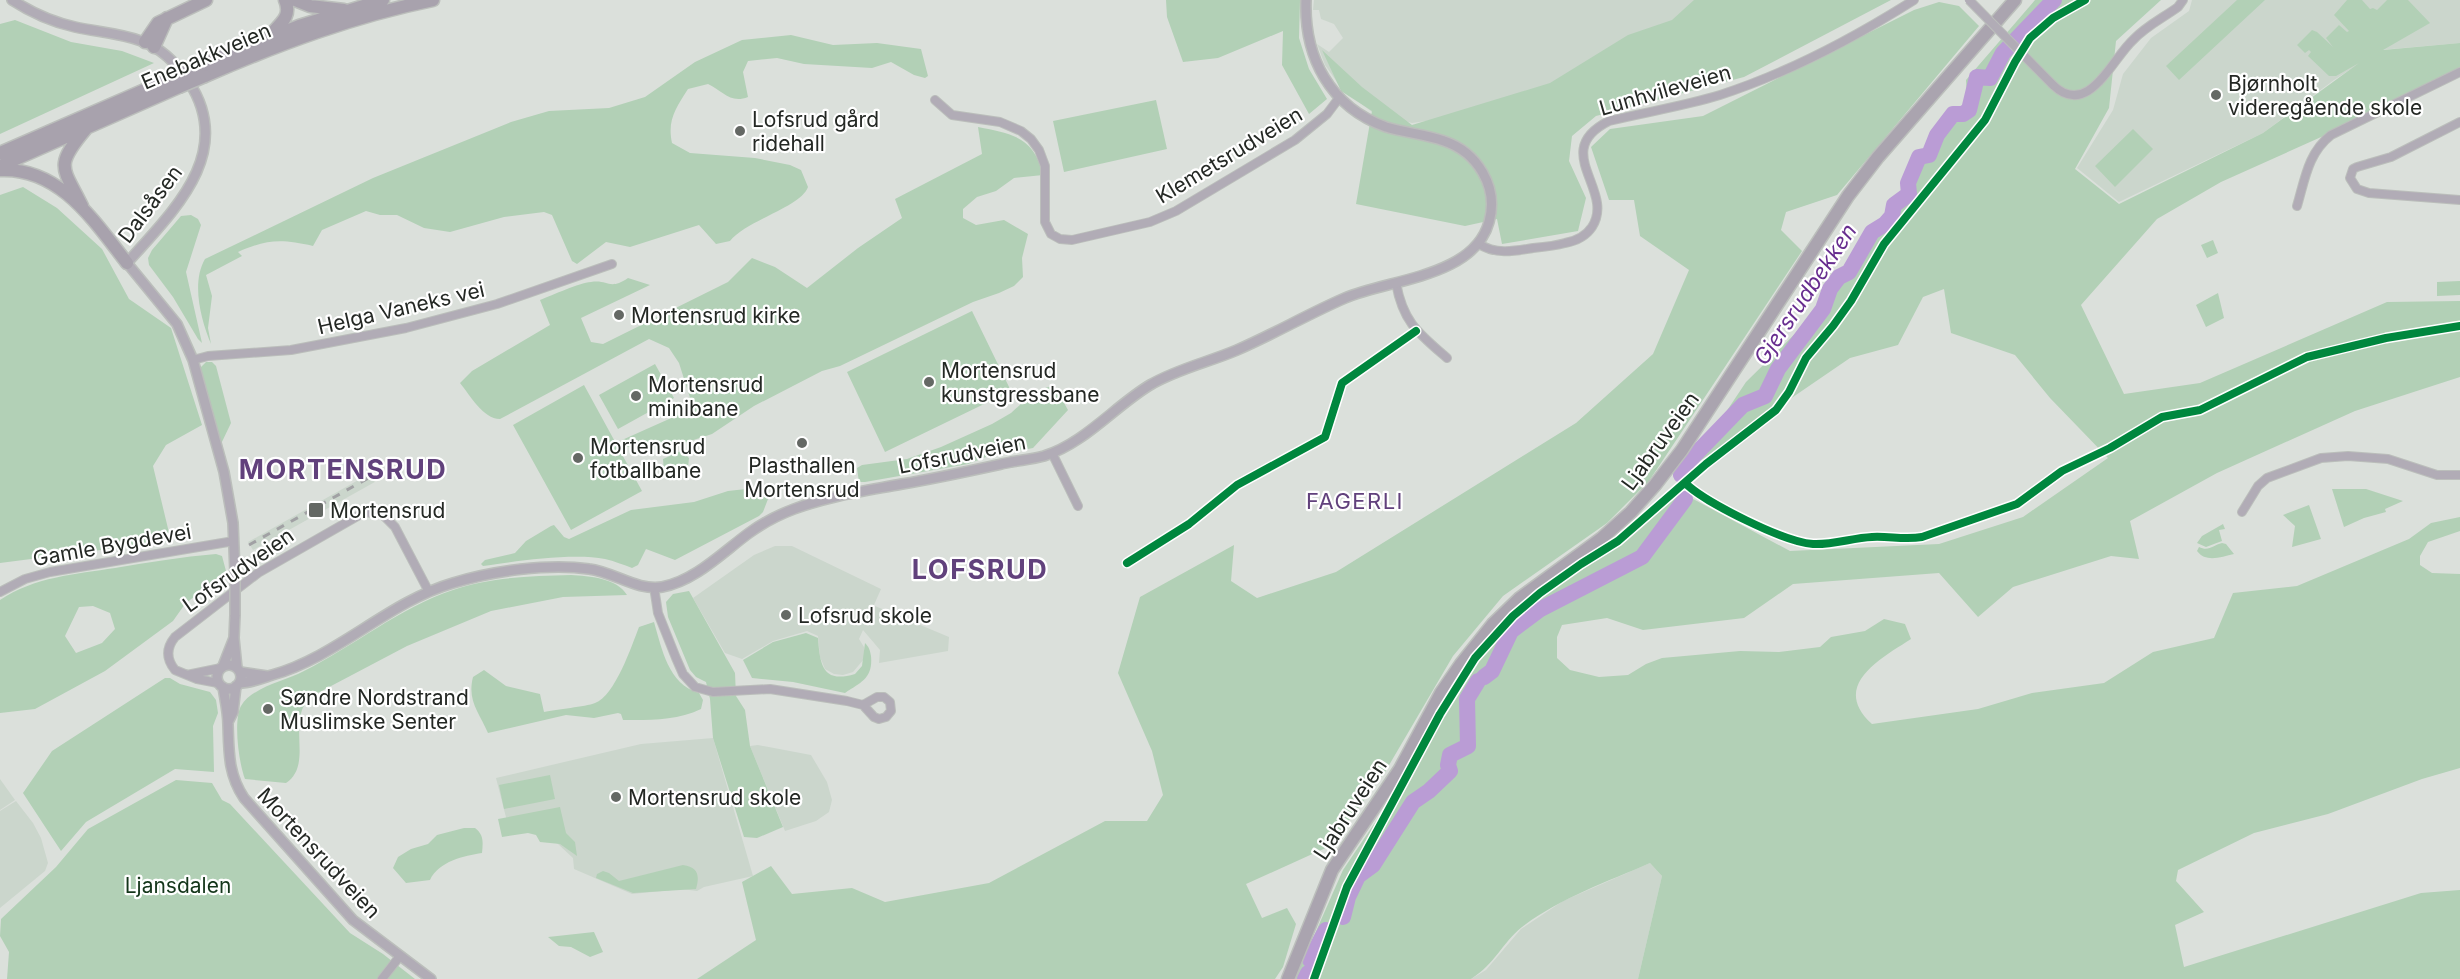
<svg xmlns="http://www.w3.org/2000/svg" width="2460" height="979" font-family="Inter,sans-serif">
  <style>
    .built { fill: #cbd6cc }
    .green { fill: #b2d0b6; fill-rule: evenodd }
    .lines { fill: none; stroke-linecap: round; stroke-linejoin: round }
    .river { stroke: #ba9cd5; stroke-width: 16 }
    .minor-casing { stroke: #bbbebb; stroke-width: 10 }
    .tertiary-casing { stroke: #bbbebb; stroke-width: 12 }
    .primary-casing { stroke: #bbbebb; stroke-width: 15 }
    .trunk-casing { stroke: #bbbebb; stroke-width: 15 }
    .minor { stroke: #b1acb6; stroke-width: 8 }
    .tertiary { stroke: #b1acb6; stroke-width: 9 }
    .primary { stroke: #aaa4af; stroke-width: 12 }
    .trunk { stroke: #a8a2ad; stroke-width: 12 }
    .rail { stroke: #a1a1a4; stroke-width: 3; stroke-dasharray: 8 8; stroke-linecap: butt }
    .minor-bridge-casing { stroke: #bbbebb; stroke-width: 10; stroke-linecap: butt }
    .tertiary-bridge-casing { stroke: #bbbebb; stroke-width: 12; stroke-linecap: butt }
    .trunk-bridge-casing { stroke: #bbbebb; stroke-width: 15; stroke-linecap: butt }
    .minor-bridge { stroke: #b1acb6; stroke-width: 8 }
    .tertiary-bridge { stroke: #b1acb6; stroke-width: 9 }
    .trunk-bridge { stroke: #a8a2ad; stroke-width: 12 }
    .cycleway-casing { stroke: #fff; stroke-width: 11 }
    .cycleway { stroke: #00873e; stroke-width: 8 }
    .poi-dot { fill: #646864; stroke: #fff; stroke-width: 2 }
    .labels { text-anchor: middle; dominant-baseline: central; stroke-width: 4.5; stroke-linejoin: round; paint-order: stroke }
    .street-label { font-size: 21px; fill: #242824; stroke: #fff }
    .poi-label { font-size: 21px; fill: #242824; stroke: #fff; text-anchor: start }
    .park-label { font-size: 21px; fill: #14361a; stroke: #fff }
    .water-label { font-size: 22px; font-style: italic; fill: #672d8f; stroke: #fff }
    .neighbourhood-label { font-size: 22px; letter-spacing: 1.5px; fill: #61417c; stroke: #fff }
    .district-label { font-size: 27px; font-weight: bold; letter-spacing: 1.5px; fill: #61417c; stroke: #fff }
  </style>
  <rect width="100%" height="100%" fill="#dbe0db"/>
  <!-- built -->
  <path class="built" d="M1314,0H1718L1557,90L1455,117L1412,123L1372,112L1342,89L1325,65L1317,44L1329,52L1343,38L1334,24L1321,19L1319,10H1313Z
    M2192,0H2460V43L2380,50L2334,80L2263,133L2119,202L2077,168L2113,110L2123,74L2151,38L2189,11Z
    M378,469L382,478L253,550L248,542Z
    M775,546H792L881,589L870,614L875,606L949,637L948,651L879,663L880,650L863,630L859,639L864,647V659L853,672L843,675L834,674L825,669L820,657L818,636L807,631L773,641L742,659L725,653L693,598L754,555Z
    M713,738L753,876L704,887L697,891L682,889L632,894L574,869L573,858L543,830L509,829L496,778L641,744Z
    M758,745L811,755L827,782L832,800L829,812L816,821L785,831L750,746Z
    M0,779L15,800L0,810Z
    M16,801L33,823L41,838L48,863L45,871L0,908V811Z
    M1650,863L1662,876L1638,979H1471L1486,970L1521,929L1563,901Z"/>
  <!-- green -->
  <path class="green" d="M1166,0H1300L1299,38L1309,69L1327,99L1309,114L1282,65L1283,31L1218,58L1183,62L1167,17Z
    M1694,0H1891L1744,77L1596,116L1572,136L1569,161L1586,198L1578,231L1502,244L1497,219L1465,226L1356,204L1372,111L1341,91L1322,50L1362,87L1412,125L1550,83L1628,35L1672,20Z
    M2035,0H2161L2116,41L2109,108L2075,169L2119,204L2263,133L2359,63L2336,76H2329L2308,56L2311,52L2309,50L2305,53L2297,45L2312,30L2317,32L2333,47L2326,38L2339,25L2347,32L2349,31L2334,15L2347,0H2362L2370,9L2373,8L2377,10L2387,0H2408L2430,23L2383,50L2460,43V67L2397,103L2221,182L2157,219L2081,305L2124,394L2200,383L2387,302L2460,301V377L2355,411L2217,473L2130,521L2139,559L2111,556L2013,587L1978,617L1939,573L1793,584L1744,618L1643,630L1607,618L1562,625L1557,637V658L1570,670L1599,677L1628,675L1646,664L1662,658L1740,651L1779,652L1820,647L1831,637L1865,631L1884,619L1905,624L1911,639C1880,659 1830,686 1872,724L1978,709L2032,693L2104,683L2153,652L2214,638L2233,593L2297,586L2409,539L2431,523L2460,517V531L2428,542L2420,556V565L2432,573L2460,574V768L2422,779L2328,814L2254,833L2178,870L2176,881L2204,912L2175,925L2184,967L2421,893L2460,890V979H1638L1662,876L1650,863C1607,882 1560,898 1522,927C1502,943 1495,964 1471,979H1295L1343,870L1407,775L1461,677L1490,636L1529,601L1682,493L1790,551L1939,544L2023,517L2108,458L2050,398L2015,355L1951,333L1944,289L1923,297L1898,345L1850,358L1688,469L1746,382L1815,314L1967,99L1966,80Z
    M2237,0H2265L2179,80L2166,66Z
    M1939,2L1959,6L1979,26L1837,195L1786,212L1781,230L1802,251L1649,481L1607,523L1503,596L1453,656L1385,772L1330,846L1246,884L1262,918L1287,908L1296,924L1283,967L1275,979H697L756,940L742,882L771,866L792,894L852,888L885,902L989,883L1105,821H1147L1163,795L1152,751L1118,673L1140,597L1234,545L1231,581L1257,598L1336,572L1576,423L1653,354L1689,270L1640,236L1634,200H1609L1591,147L1610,129L1703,116L1914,10Z
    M15,20L71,42L122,51L154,63L0,134V24Z
    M791,35L833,45L877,43L921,49L928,76L925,78L914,75L891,62L872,68L804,64L777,58L748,61L743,72L748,97C730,104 723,91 708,84L688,89C676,108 667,120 672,143L690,153L755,158L790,165L801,170L808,187C801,207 747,220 730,241L716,244L699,225L630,247L606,242L577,264L572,261L552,215L544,212L504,217L450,232L424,228L397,215H380L366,211L322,230L313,246C282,239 267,239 238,252L242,256L206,275L212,296L208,328L211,344C201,320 191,283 205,259L373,178L511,122L549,111L609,108L645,97L695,62L742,40Z
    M1156,100L1167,149L1064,172L1053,121Z
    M978,127C1013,134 1034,137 1043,175L1014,178L996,191L977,197L963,209V218L976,225L1004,220L1028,234L1022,258L1023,277L1014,286L999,293L973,302L840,366L822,371L754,406L712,434L675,446L627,447L622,440L687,411L692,404L679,363L669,348L649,339L500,419C483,419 470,395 460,383L472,371L550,325L540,300C553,295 579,283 591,282C608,279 609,291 628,278L650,285L581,318L591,342L603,344L728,282L752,258L775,267L807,288L858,248L902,218L895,199L982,154Z
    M2133,129L2153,149L2115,187L2095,166Z
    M23,187L57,208L102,249L129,299L171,328L202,425L166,445L153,466L171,541L0,563V195Z
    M191,215L198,219L201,225L186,272L202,343L198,339L173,297L149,265L148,258L152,250L181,216Z
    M2213,240L2218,253L2207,258L2201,245Z
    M2460,281V295L2437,296V282Z
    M2218,293L2224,318L2206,327L2196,305Z
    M972,311L1011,391L885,452L847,372Z
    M206,362H212L216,366L231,423L220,446L201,374V367Z
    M655,364L674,398L618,429L599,395Z
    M584,385L642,491L571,530L513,425Z
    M1054,385L1068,410L1033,448L986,457L968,464L865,482H859L857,468L862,465L907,459L941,447L992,424L1011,413L1034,392Z
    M681,451L689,458L688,468L671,476L664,472L663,459Z
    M746,489C756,489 763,489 768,499L763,512L759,516L675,560L646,549L638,565L632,568C624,565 614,561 605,559C573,553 516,561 483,566L481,564L485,560L515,553L526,541L551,526L554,525L564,537L569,539L631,510L694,502L728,491Z
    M2332,489H2366L2403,501L2385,509L2386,512L2364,518L2344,527Z
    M2309,505L2321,539L2292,547L2295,526L2283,515Z
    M2223,524L2225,529L2219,530L2222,541L2206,547L2197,543L2202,536Z
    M2222,543L2226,544L2234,554C2221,557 2206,563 2197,551L2199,547C2209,552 2213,545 2222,543Z
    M216,554L222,556L226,571L185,604L173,621L105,671L35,709L0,713V600C34,577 76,574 115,568C149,562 182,557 216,554ZM93,606L110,613L115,629L102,643L76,653L65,636L79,607Z
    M571,575C589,576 617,578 627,595L563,597L491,611L407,646L314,695C310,699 304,704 302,710C293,733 310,767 286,783L245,779C239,764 233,721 241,706C252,687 285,681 304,671C354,646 399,608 453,590C491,577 531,576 571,575Z
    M689,591L735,673L736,696L745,710L750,746L783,827L757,838L744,837L713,738L710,699L706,682L696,677L690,670L668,617L666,602L673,594Z
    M654,622C662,649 668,684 699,693L703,700L701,709C676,721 650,720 623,720L621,714L618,713L594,718L566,715L488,733C479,712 467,701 473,677L484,670L506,686L540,694L544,712C557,709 585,707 595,703C615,696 632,645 639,627Z
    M806,633L818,638C820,664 822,684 855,674L862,666L865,643C869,647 870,650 871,656C873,678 862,682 845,693L793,682L752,678L743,660L773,642Z
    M165,678H170L180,684L210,692L216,700L218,713L213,726L214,772L175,769L86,822L61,851L23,793L52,751Z
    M550,775L555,799L504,809L499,785Z
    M176,780L212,783L222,800L230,804L350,933L383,954L415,979H7L9,952L0,936L1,919L56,867L88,829Z
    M560,807L566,833L575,842L577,856L560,844L540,842L536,835L528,833L502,837L498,819Z
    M464,828H475C484,835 483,842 482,853C464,856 439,861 430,880L406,883L393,868L398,857L411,849L428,844L437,835Z
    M683,865C698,867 700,875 696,889L633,893L596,878L597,874L603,871L609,873L619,881Z
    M594,932L603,952L590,957L571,947L559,946L548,937Z"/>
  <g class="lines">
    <!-- river -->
    <path class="river" d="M1681,475L1688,462L1743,405L1765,396L1778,369L1823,309L1830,289L1839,277L1849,272L1872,232L1885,224L1892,216L1894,205L1909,194L1908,183L1919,157L1929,155L1937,135L1953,114H1963L1969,110L1977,77L1990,78L2003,53L2054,0
      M1484,677L1492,671L1511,631L1539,610L1642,557L1685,499
      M1343,917L1348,897L1358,876L1373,865L1413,802L1429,791L1450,771L1448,765L1450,755L1468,746L1467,699L1478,681
      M1310,960L1326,930
      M1305,979L1308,973"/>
    <defs>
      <path id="minor" d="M2053,85C2088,119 2112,59 2133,40C2146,26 2163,18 2178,7L2183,0
        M935,100L952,115L1000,122L1021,131L1031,139L1039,150L1045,166V222L1051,234L1060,239L1072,240L1150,222L1176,211L1295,140L1327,114L1339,98
        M2460,122L2391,157L2357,167L2353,169L2350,178L2357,189L2369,193L2460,200
        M2297,206C2305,179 2308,153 2331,135L2460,72
        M1479,244C1496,255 1515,251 1533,248C1544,247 1555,246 1565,243C1576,241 1586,236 1592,227C1616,190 1549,151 1609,121C1646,112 1684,106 1720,95C1788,73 1854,38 1914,0
        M1396,283C1403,322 1418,333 1447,358
        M193,360L208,356L291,350L406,328L497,304L612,264
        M1052,453L1078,506
        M2242,512L2258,486L2267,478L2321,458L2348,456L2388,459L2437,475H2460
        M654,587L658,613L676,658L683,674L695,687L713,692L770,689L847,701L863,705L874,717L879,719L886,717L891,711L890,702L884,697H877L863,705
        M0,592L25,579L50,572L234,541
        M187,675L221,668
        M218,683L197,679L175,670C166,659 166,648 175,637L258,573L363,513L380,512L395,527L429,592
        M382,979L400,956"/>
      <path id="tertiary" d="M12,0C32,13 52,22 75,27C97,32 120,33 141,41C162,48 177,64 189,82C236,154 172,212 127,263L177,324L193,360L224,472L233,523L235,573
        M235,615L234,638L237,668
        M217 677a12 12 0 1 1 24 0a12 12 0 1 1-24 0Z
        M223,666L234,638
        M240,672L267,676
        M239,683C251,683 260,679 272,675C337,657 388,602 453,583C492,571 549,563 589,569C614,572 637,591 662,587C695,581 723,552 749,533C763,523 778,515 794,509C829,496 865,491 902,484C938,478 974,470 1011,462C1022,460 1033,459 1044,456C1085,443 1115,406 1150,385C1177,369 1209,362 1237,350C1274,334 1308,314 1345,298C1390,279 1474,277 1489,222C1499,187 1477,152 1444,141C1425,134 1405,133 1386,127C1330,107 1304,57 1306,0
        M223,687C225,700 228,713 228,725C229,752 228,774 244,798L353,920L431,979
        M228,722L233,712L236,686"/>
      <path id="primary" d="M1288,979L1332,870L1400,769L1441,693L1461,664L1493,624L1520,598L1602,538L1631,512L1655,485L1682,450L1848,196L1878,157L2015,0"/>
      <path id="trunk" d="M295,0L310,6L344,10
        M271,34C281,23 292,16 285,0
        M145,42L158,23L206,0
        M154,47L167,18
        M199,66L299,26L383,0
        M205,76C279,44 354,16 433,0
        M0,153L172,78
        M0,166L179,87
        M0,170C60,167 94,221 127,263
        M82,206C63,167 54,167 85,130"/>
    </defs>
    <!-- minor casing -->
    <use href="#minor" class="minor-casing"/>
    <!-- tertiary casing -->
    <use href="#tertiary" class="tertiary-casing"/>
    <!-- primary casing -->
    <use href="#primary" class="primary-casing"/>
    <!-- trunk casing -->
    <use href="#trunk" class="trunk-casing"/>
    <!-- minor -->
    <use href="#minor" class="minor"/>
    <!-- tertiary -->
    <use href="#tertiary" class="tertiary"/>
    <!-- primary -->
    <use href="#primary" class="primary"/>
    <!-- trunk -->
    <use href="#trunk" class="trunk"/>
    <!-- rail -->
    <path class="rail" d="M249,545L379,472"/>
    <defs>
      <path id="minor-bridge" d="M1969,0L2053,85"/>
      <path id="tertiary-bridge" d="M235,573V615"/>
      <path id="trunk-bridge" d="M172,78L199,66
        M179,87L205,76"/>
    </defs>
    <!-- minor-bridge casing -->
    <use href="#minor-bridge" class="minor-bridge-casing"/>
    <!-- tertiary-bridge casing -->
    <use href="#tertiary-bridge" class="tertiary-bridge-casing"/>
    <!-- trunk-bridge casing -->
    <use href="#trunk-bridge" class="trunk-bridge-casing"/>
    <!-- minor-bridge -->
    <use href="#minor-bridge" class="minor-bridge"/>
    <!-- tertiary-bridge -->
    <use href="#tertiary-bridge" class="tertiary-bridge"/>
    <!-- trunk-bridge -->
    <use href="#trunk-bridge" class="trunk-bridge"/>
    <defs>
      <path id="cycleway" d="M1685,483C1706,503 1784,542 1813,544C1833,545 1852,538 1872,537C1889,536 1905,540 1922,537L2017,504L2062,471L2110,448L2162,417L2200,410L2307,357L2386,338L2460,326
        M1127,563L1189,524L1237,485L1325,437L1342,383L1416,331
        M1314,979L1347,887L1440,714L1475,658L1513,616L1540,593L1581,564L1618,541L1706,464L1776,410L1789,392L1806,358L1833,326L1851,301L1884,244L1985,120L2015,62L2030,38L2053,18L2085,0"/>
    </defs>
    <!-- cycleway casing -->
    <use href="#cycleway" class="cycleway-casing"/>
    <!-- cycleway -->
    <use href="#cycleway" class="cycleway"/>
  </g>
  <!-- markers -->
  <g class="poi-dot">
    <circle cx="2216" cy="95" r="6"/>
    <circle cx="740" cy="131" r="6"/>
    <circle cx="619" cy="315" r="6"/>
    <circle cx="929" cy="382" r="6"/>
    <circle cx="636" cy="396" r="6"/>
    <circle cx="802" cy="443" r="6"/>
    <circle cx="578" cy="458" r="6"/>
    <rect x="308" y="502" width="16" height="16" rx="3"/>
    <circle cx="786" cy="615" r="6"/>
    <circle cx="268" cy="709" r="6"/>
    <circle cx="616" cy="797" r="6"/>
  </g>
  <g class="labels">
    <!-- street labels -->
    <g class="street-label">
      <text transform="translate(206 56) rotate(-23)">Enebakkveien</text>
      <text transform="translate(1665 90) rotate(-16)">Lunhvileveien</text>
      <text transform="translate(1229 155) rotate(-31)">Klemetsrudveien</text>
      <text transform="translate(150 204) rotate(-53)">Dalsåsen</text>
      <text transform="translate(401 308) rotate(-13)">Helga Vaneks vei</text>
      <text transform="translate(1660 441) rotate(-54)">Ljabruveien</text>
      <text transform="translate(962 454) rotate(-11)">Lofsrudveien</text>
      <text transform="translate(112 545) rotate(-10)">Gamle Bygdevei</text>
      <text transform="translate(238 570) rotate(-35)">Lofsrudveien</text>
      <text transform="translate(1350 809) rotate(-57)">Ljabruveien</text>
      <text transform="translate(319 853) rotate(47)">Mortensrudveien</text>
    </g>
    <!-- poi labels -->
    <g class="poi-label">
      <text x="2228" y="83">Bjørnholt<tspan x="2228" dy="24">videregående skole</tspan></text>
      <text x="752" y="119">Lofsrud gård<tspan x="752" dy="24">ridehall</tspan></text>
      <text x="631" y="315">Mortensrud kirke</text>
      <text x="941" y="370">Mortensrud<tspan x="941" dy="24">kunstgressbane</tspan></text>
      <text x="648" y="384">Mortensrud<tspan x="648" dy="24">minibane</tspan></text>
      <text x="590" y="446">Mortensrud<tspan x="590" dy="24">fotballbane</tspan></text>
      <text x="802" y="465" text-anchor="middle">Plasthallen<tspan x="802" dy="24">Mortensrud</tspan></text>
      <text x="330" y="510">Mortensrud</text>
      <text x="798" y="615">Lofsrud skole</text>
      <text x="280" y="697">Søndre Nordstrand<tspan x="280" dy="24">Muslimske Senter</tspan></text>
      <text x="628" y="797">Mortensrud skole</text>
    </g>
    <!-- park labels -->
    <g class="park-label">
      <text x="178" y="885">Ljansdalen</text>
    </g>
    <!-- water labels -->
    <g class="water-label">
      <text transform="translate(1805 294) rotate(-56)">Gjersrudbekken</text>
    </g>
    <!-- neighbourhood labels -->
    <g class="neighbourhood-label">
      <text x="1355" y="501">FAGERLI</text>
    </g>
    <!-- district labels -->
    <g class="district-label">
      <text x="343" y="469">MORTENSRUD</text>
      <text x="980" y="569">LOFSRUD</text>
    </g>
  </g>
</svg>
